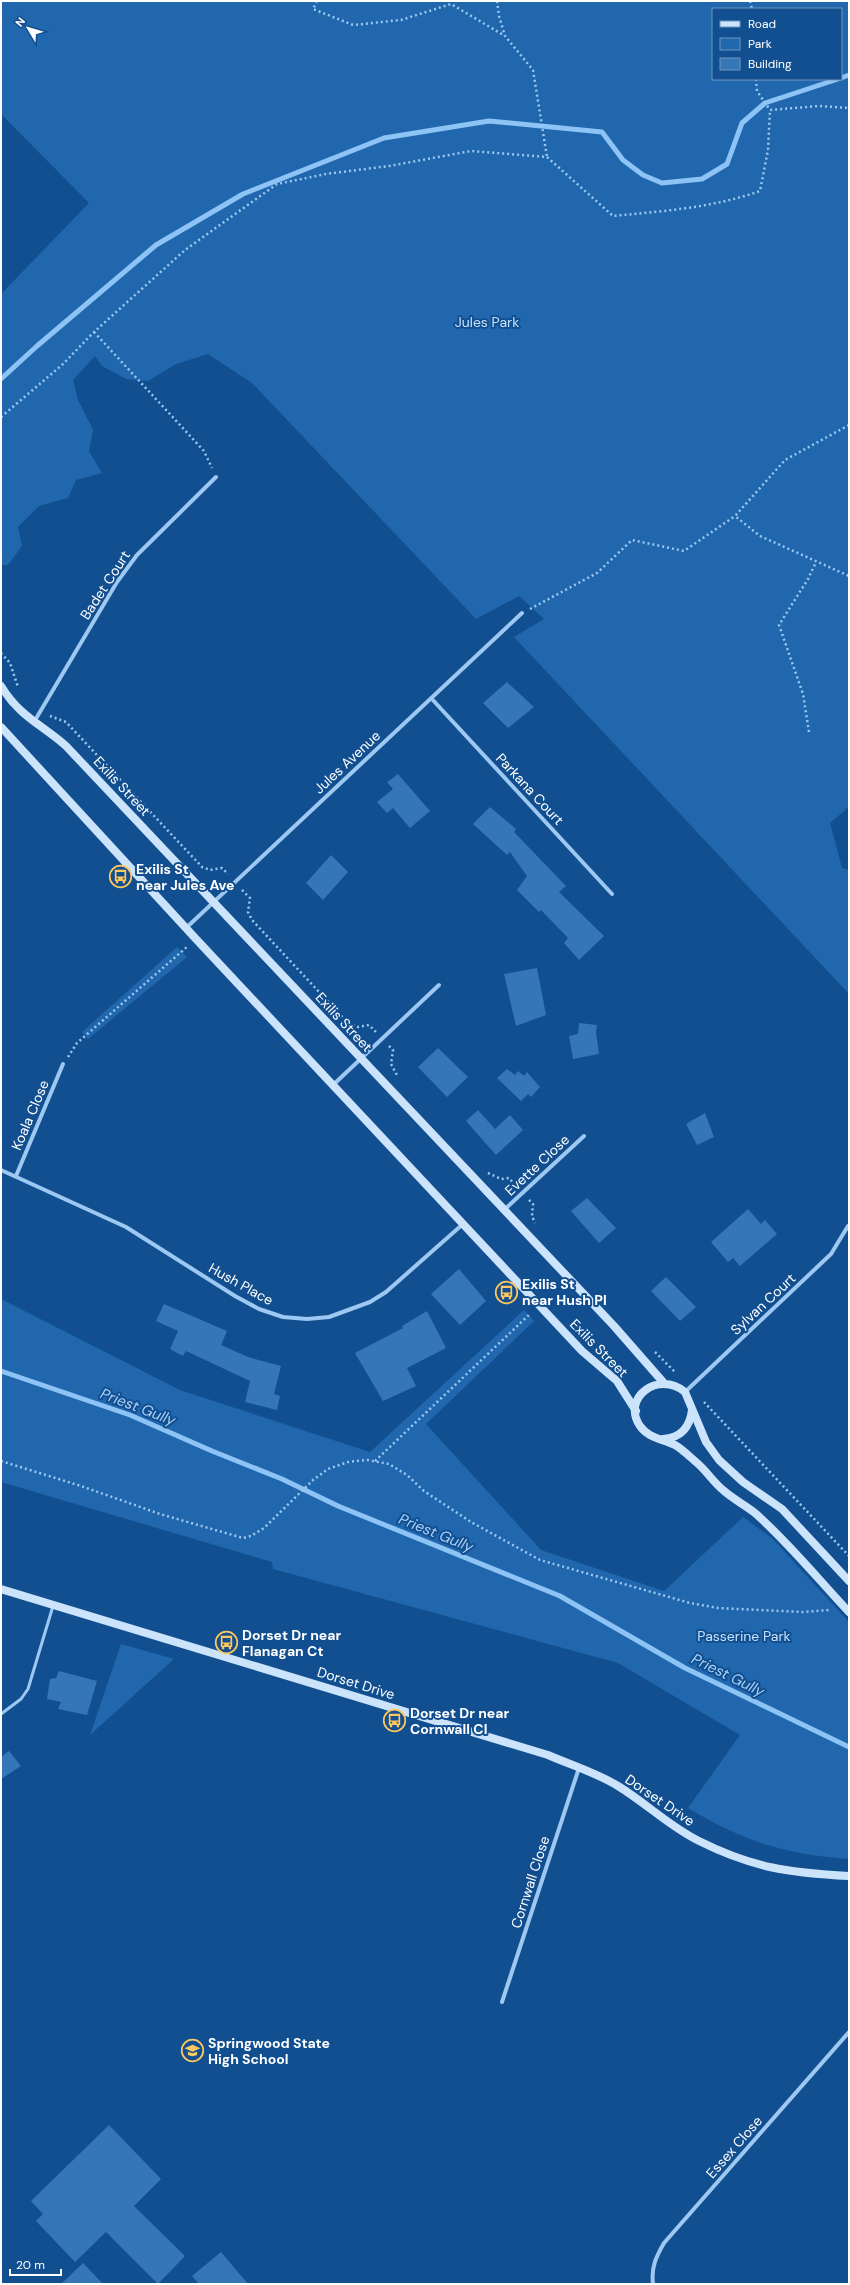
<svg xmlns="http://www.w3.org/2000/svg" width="850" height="2285" font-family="'DM Sans',sans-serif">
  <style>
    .green { fill: #2067ad; fill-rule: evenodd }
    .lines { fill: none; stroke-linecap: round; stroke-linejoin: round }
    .stream { stroke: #8ec3f5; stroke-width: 5 }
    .building { fill: #3576b7 }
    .path { stroke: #9dc8f2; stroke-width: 2.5; stroke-dasharray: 2 3; stroke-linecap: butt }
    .lane { stroke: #9dc8f2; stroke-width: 3 }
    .street { stroke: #9dc8f2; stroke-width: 4 }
    .secondary { stroke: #cce3fc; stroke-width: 8 }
    .labels { text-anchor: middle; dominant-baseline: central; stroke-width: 4; stroke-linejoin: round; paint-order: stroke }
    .park-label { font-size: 14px; fill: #c4e1fd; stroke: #124f90 }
    .street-label { font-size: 14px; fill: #fff; stroke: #124f90 }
    .poi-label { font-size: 14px; font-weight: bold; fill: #fff; stroke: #124f90; text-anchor: start }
    .water-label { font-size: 15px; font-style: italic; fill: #a9d1f9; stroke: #124f90 }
  </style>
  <rect width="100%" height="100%" fill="#124f90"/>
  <!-- green -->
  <path class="green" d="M1,1H849V807L830,823L842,868L849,870V994L514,637L544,619L519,596L476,619L252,383L208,354L176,364L148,381L126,379L102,366L95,356L73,380L78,400L93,430L89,451L102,473L76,480L68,498L39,506L18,527L22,546L8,565H1V294L89,203L1,114ZM713,9H841V79H713Z
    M177,947L187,957L88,1039L82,1032Z
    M1,1299L180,1390L370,1452L524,1310L534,1321L426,1424L541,1550L664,1591L743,1517L772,1538L849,1622V1859C785,1855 743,1841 688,1808L740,1735L618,1663L273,1569L272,1562L1,1482Z
    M121,1644L174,1659L90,1735Z"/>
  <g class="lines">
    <!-- stream -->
    <path class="stream" d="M841,78L849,75
      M1,379L37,346L156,245L243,194L384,138L489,121L602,132L623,160L643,175L662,183L702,179L727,164L742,123L765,103L838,79
      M1,1371L130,1415L212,1451L282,1479L338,1506L560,1596L685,1668L849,1747"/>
  </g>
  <!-- building -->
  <path class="building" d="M507,682L534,707L508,728L483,703Z
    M398,774L430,811L410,828L393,808L387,813L377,802L393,789L387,782Z
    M490,807L516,829L514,832L566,886L559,892L604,936L579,960L564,943L568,938L541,910L539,912L517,890L527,876L510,852L507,855L473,824Z
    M331,855L348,872L323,900L306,883Z
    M537,968L546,1015L516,1026L504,974Z
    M579,1023L597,1025L596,1032L599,1054L573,1059L569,1036L578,1034Z
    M438,1048L468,1077L447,1097L418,1067Z
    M507,1069L515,1075L518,1071L524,1076L527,1072L540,1087L531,1097L528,1094L521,1101L497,1078Z
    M478,1110L495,1129L510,1115L523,1130L496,1155L466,1121Z
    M705,1113L714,1137L697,1145L686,1124Z
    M587,1198L616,1228L599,1243L571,1211Z
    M748,1209L761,1224L765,1220L777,1234L740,1266L733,1258L728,1262L711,1242Z
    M459,1269L486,1301L460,1325L431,1294Z
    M666,1277L696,1307L680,1321L651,1291Z
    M164,1304L227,1331L221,1345L248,1357L281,1366L274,1394L280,1396L277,1410L245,1402L250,1381L186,1351L183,1356L170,1349L178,1331L156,1321Z
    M427,1311L446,1348L407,1368L416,1386L383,1401L355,1353L403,1328L402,1326Z
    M59,1671L97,1681L87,1715L58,1709L61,1702L47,1699L50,1679L56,1678Z
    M9,1751L21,1766L1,1779V1757Z
    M109,2125L161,2179L134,2206L185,2256L158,2284L106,2232L75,2262L36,2221L43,2214L31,2201Z
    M221,2252L248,2284H199L192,2276Z
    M83,2263L103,2284H61Z"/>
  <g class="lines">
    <!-- path -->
    <path class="path" d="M317,1L313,9L353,25L401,20L451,4L505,36
      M497,1L499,16L505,36L533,70L547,157
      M750,1L752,9
      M756,79L757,91L770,110
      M94,332L204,451L212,468
      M1,417L62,365L94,332L185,250L277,184L326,174L389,166L471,151L547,157L613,216C663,211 712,208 760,191L768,150L770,110L819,106L849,108
      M849,425L785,460L735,516L760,536L849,576
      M530,609L597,573L632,540L684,551L735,516
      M1,653L10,663L18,687
      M50,716L66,722L202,867L210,870L222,868L228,874
      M809,732L803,694L779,625L808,579L816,562
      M242,890L250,898L248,912L252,920L348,1023L358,1027L369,1025L376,1032
      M389,1046L393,1050L391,1064L398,1077
      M68,1057L77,1043L188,946
      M488,1173L501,1179L509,1178L516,1186
      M529,1200L533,1204L532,1216L535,1223
      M655,1352L676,1373
      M704,1402L849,1556
      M1,1461L81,1486L160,1514L243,1538L251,1536L264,1528L313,1480L328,1469L348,1462L367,1460L389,1464L407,1475L424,1491L471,1522L540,1560L690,1603L718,1608L802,1612L829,1610
      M375,1461L531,1313"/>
    <!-- lane -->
    <path class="lane" d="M1,1714L21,1699L28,1689L53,1606"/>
    <!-- street -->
    <path class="street" d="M431,698L612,894
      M34,722L117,582L137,555L216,477
      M186,928L522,613
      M333,1085L439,985
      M1,1170L126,1227L235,1296L259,1309L283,1317L307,1319L329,1317L370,1302L386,1292L463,1224
      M16,1176L63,1064
      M504,1210L584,1136
      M685,1392L831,1254L848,1226
      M502,2002L579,1768
      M653,2284C651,2267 656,2257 664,2243L849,2032"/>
    <!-- secondary -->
    <path class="secondary" d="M1,686C20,717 41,724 66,746L614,1326L663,1382
      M1,727L196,939L582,1351L617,1381L636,1411
      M663,1439C681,1438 690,1427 692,1410
      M849,1581L782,1509L743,1482L719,1460L706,1442L685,1392C658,1370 621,1398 640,1426C648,1438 663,1439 675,1445C682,1449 689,1456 696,1462C706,1470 713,1482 723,1490C733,1499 745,1505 755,1513C789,1543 818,1579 849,1612
      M1,1589L548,1755C571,1765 597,1773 618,1786C646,1803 670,1827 699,1841C753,1868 790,1873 849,1876"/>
  </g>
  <!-- icons -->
  <defs>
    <symbol id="bus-ring" viewBox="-11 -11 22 22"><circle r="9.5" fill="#124f90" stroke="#ffc85e" stroke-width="1.5"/><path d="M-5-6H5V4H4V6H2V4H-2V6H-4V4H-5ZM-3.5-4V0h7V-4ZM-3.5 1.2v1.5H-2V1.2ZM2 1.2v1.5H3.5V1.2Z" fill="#ffc85e"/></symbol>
    <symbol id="school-ring" viewBox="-11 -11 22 22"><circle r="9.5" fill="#124f90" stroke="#ffc85e" stroke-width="1.5"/><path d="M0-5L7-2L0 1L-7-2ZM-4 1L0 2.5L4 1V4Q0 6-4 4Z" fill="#ffc85e"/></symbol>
  </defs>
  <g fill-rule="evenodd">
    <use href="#bus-ring" x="108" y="864" width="25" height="25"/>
    <use href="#bus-ring" x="494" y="1280" width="25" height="25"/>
    <use href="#bus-ring" x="214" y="1630" width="25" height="25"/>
    <use href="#bus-ring" x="382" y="1708" width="25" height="25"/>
    <use href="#school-ring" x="180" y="2038" width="25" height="25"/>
  </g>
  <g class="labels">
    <!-- park labels -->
    <g class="park-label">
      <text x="487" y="322">Jules Park</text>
      <text x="744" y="1636">Passerine Park</text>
    </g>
    <!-- street labels -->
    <g class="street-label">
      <text transform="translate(105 585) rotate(-57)">Badet Court</text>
      <text transform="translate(347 762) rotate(-43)">Jules Avenue</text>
      <text transform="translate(122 786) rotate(47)">Exilis Street</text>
      <text transform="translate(530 789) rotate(47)">Parkana Court</text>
      <text transform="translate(344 1022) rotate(47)">Exilis Street</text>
      <text transform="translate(30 1115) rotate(-67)">Koala Close</text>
      <text transform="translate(537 1165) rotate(-43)">Evette Close</text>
      <text transform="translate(241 1284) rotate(29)">Hush Place</text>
      <text transform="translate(763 1304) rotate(-43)">Sylvan Court</text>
      <text transform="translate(599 1348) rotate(45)">Exilis Street</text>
      <text transform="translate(356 1683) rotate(17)">Dorset Drive</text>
      <text transform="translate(660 1800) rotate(34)">Dorset Drive</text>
      <text transform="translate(530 1882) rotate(-72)">Cornwall Close</text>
      <text transform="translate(734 2147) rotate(-49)">Essex Close</text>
    </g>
    <!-- poi labels -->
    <g class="poi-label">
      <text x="136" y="869">Exilis St<tspan x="136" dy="16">near Jules Ave</tspan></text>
      <text x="522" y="1284">Exilis St<tspan x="522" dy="16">near Hush Pl</tspan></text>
      <text x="242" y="1635">Dorset Dr near<tspan x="242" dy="16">Flanagan Ct</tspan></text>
      <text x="410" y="1713">Dorset Dr near<tspan x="410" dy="16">Cornwall Cl</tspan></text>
      <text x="208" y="2043">Springwood State<tspan x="208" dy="16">High School</tspan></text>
    </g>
    <!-- water labels -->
    <g class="water-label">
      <text transform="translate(138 1407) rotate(21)">Priest Gully</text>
      <text transform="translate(436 1533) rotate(22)">Priest Gully</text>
      <text transform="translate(728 1675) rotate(26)">Priest Gully</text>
    </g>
  </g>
  <!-- border -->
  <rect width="850" height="2285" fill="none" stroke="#ffffff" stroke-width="4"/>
  <!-- legend -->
  <rect x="712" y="8" width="130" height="72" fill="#124f90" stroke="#7195bc"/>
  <rect x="720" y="21" width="20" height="6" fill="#cce3fc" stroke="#7195bc"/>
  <text x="748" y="28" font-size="12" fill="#ffffff">Road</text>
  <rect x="720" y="38" width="20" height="12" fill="#2067ad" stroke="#7195bc"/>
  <text x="748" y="48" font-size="12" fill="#ffffff">Park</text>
  <rect x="720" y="58" width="20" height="12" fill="#3576b7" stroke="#7195bc"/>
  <text x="748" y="68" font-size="12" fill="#ffffff">Building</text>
  <!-- north arrow -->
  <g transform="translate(28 28) rotate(308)" stroke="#124f90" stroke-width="3" paint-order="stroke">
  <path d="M0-3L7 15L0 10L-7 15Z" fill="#ffffff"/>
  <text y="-6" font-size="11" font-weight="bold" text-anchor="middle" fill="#ffffff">N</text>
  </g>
  <!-- scale -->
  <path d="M10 2269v6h51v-6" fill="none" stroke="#ffffff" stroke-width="2"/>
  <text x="16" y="2269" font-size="12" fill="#ffffff" stroke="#124f90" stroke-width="3" paint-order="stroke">20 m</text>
</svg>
